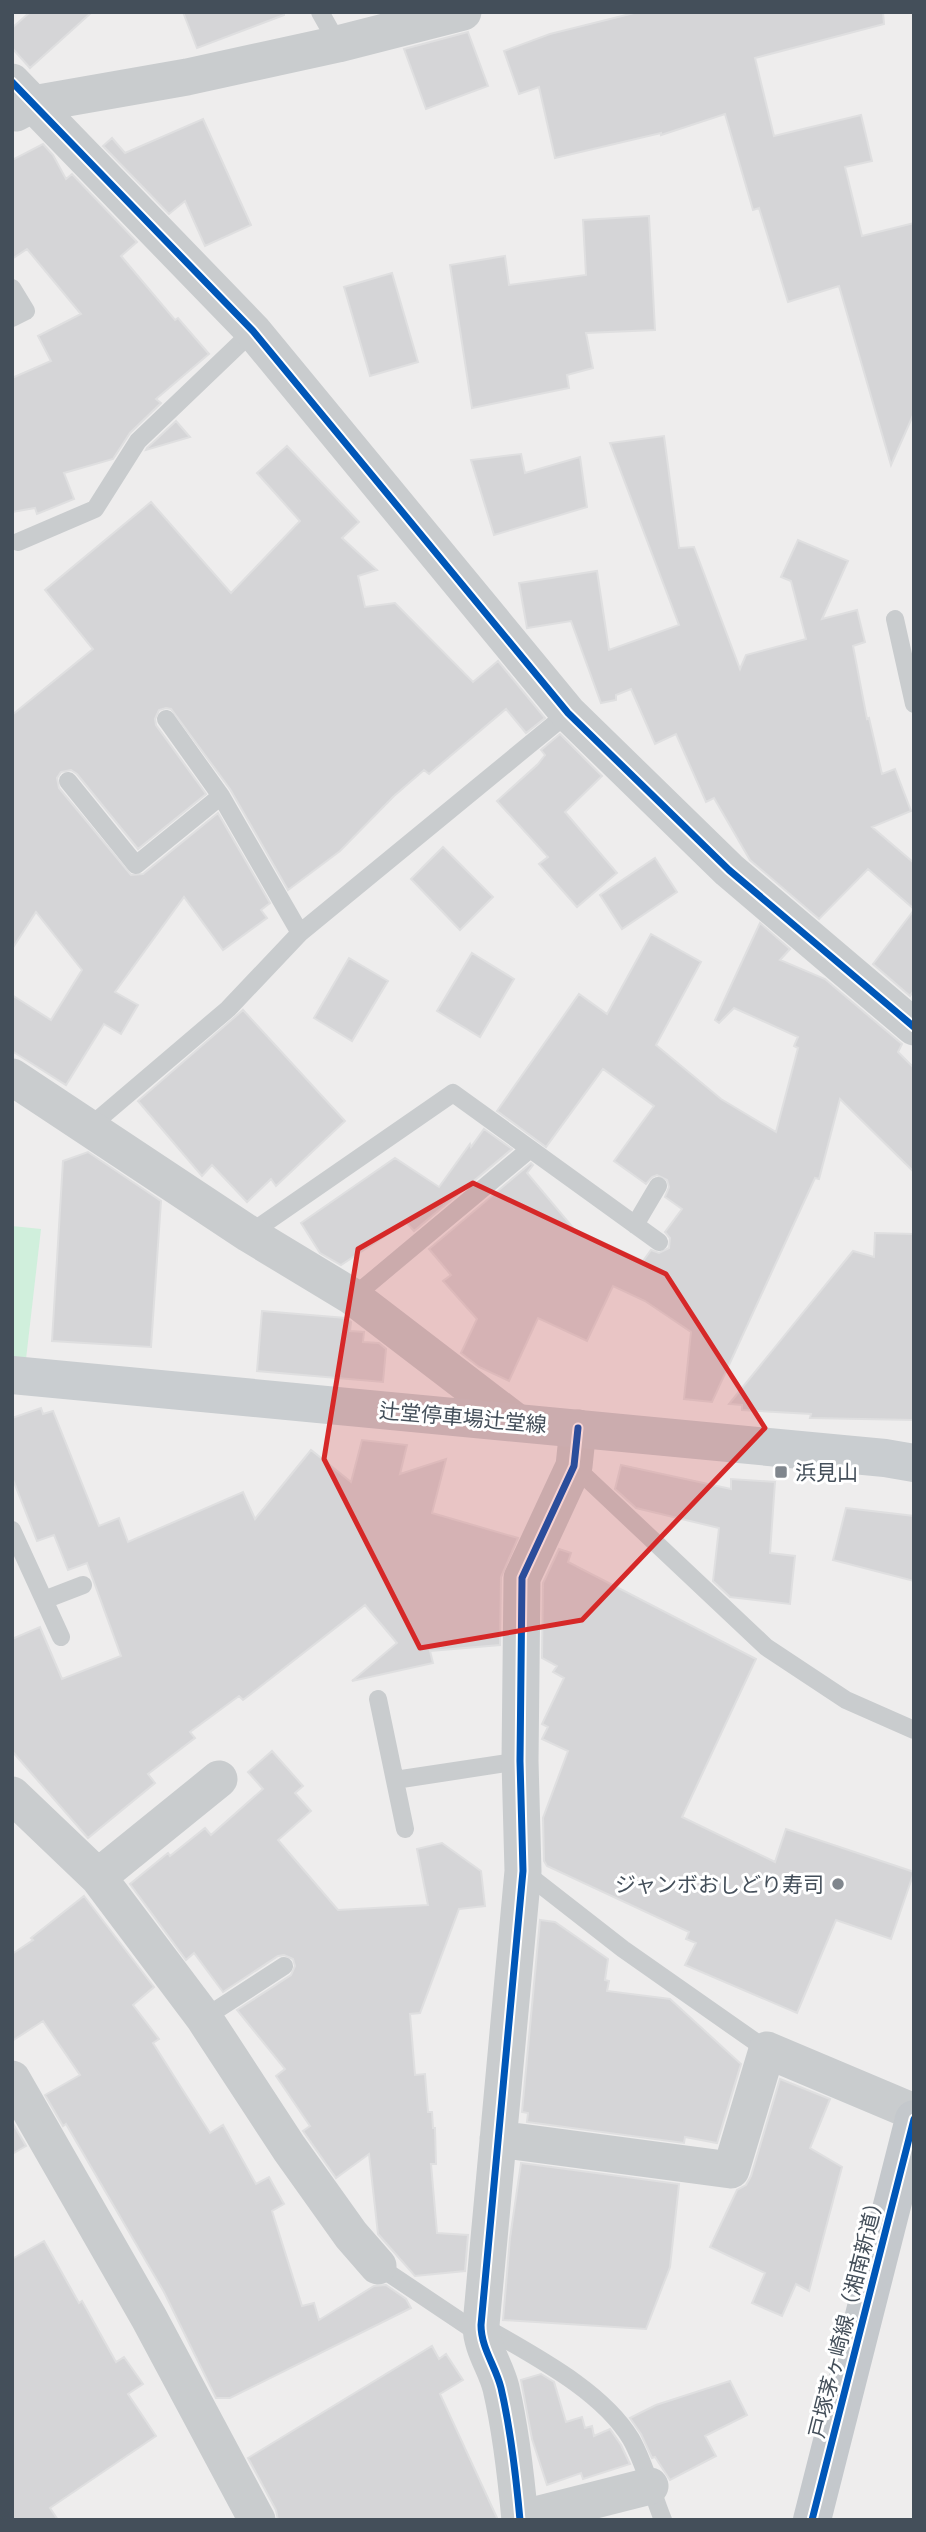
<svg xmlns="http://www.w3.org/2000/svg" width="926" height="2532" font-family="'Open Sans','Noto Sans JP',sans-serif">
  <style>
    .green { fill: #d0efdc }
    .building { fill: #d5d5d7; stroke: #dfdfe0; stroke-width: 2 }
    .lines { fill: none; stroke-linecap: round; stroke-linejoin: round }
    .lane { stroke: #c9ccce; stroke-width: 18 }
    .street { stroke: #c9ccce; stroke-width: 37 }
    .secondary { stroke: #c9cdd0; stroke-width: 38 }
    .primary { stroke: #c4c8cc; stroke-width: 38 }
    .cycleway-casing { stroke: #fff; stroke-width: 11 }
    .cycleway { stroke: #0057b8; stroke-width: 7 }
    .marked { fill: #d62828; fill-opacity: 0.2; stroke: #d62828; stroke-width: 5; stroke-linejoin: round }
    .poi-dot { fill: #80868d; stroke: #fff; stroke-width: 2.5 }
    .labels { text-anchor: middle; dominant-baseline: central; stroke-width: 6; stroke-linejoin: round; paint-order: stroke }
    .street-label { font-size: 21px; fill: #444f5a; stroke: #fff }
    .poi-label { font-size: 21px; fill: #444f5a; stroke: #fff; text-anchor: start }
  </style>
  <rect width="100%" height="100%" fill="#eeeded"/>
  <!-- green -->
  <path class="green" d="M12,1226L41,1229L26,1359L12,1358Z"/>
  <!-- building -->
  <path class="building" d="M30,12H92L30,68L12,48V28Z
    M183,12H284V15L197,48Z
    M638,12H883L884,24L755,58L774,136L861,115L872,161L845,167L862,236L914,223V413L891,465L839,286L788,302L759,208L753,210L725,114L661,135V133L555,158L539,87L519,94L504,51L550,34Z
    M468,32L488,86L426,109L404,49Z
    M203,119L251,225L205,246L185,201L169,214L103,146L112,138L125,153Z
    M43,144L53,155L66,179L72,174L137,242L121,256L175,320L178,318L209,354L156,399L161,403L130,433L113,459L64,473L74,499L37,514L35,508L12,512V378L51,361L38,336L81,314L27,249L12,259V160Z
    M649,216L655,330L586,333L593,368L567,375L569,388L472,408L450,265L505,256L509,285L586,275L583,220Z
    M392,273L418,362L370,376L344,287Z
    M176,421L190,437L146,450L147,448Z
    M664,436L679,548L694,547L740,669L746,655L806,639L791,581L781,577L798,540L848,561L822,619L857,610L865,642L853,646L867,719L869,718L882,774L895,769L911,811L872,827L914,863V909L868,869L819,919L750,860L714,798L706,802L676,734L655,744L631,689L616,695V700L601,703L571,621L527,628L519,583L597,571L609,650L679,625L610,443Z
    M287,446L359,522L342,538L377,570L358,576L365,607L395,603L473,682L498,661L545,718L526,733L506,709L429,774L424,770L394,796L340,851L288,890L230,789L171,709L166,708L159,710L155,719L156,725L206,794L138,849L77,774L71,770L61,772L57,778L59,788L131,875L143,874L218,813L270,903L261,910L267,918L223,950L184,897L115,992L138,1005L121,1034L104,1024L66,1085L12,1051V995L51,1020L82,970L36,912L12,949V715L93,649L45,590L151,502L231,593L300,521L257,473Z
    M521,454L525,473L580,457L587,507L494,535L471,460Z
    M560,734L602,776L565,812L617,873L577,907L539,864L548,857L497,801L538,764L545,755L541,750Z
    M443,847L493,897L460,930L411,879Z
    M655,858L677,892L622,929L600,895Z
    M914,910V990L910,996L873,964Z
    M760,923L790,949L780,960L825,979L902,1044L898,1052L914,1068V1172L840,1099L819,1179L815,1178L712,1402L684,1399L691,1332L645,1301L613,1286L587,1341L538,1318L509,1381L479,1367L461,1353L477,1319L443,1281L451,1275L429,1249L531,1163L533,1165L527,1173L574,1229L643,1261L651,1250L659,1253L669,1248L670,1238L665,1232L682,1209L665,1197L669,1187L667,1180L657,1175L652,1177L646,1184L614,1161L654,1106L603,1069L546,1147L497,1111L579,994L607,1014L651,934L701,962L656,1045L721,1099L776,1132L798,1048L794,1046L798,1037L734,1008L719,1023L715,1020Z
    M472,953L514,979L480,1037L437,1011Z
    M349,958L388,981L352,1041L314,1018Z
    M243,1010L345,1121L276,1186L271,1179L247,1202L212,1165L202,1176L138,1101Z
    M484,1129L512,1149L414,1231L406,1222L341,1265L320,1253L301,1223L395,1158L439,1187L470,1144L471,1147Z
    M88,1152L161,1201L151,1347L52,1341L63,1161Z
    M875,1233L914,1234V1420L810,1418L811,1414L742,1410V1405L729,1404L853,1251L874,1257Z
    M262,1311L346,1318L351,1322L350,1331L364,1332L363,1342L379,1343L386,1349L383,1382L257,1371Z
    M41,1408L43,1414L53,1411L99,1526L119,1518L128,1542L243,1492L255,1519L311,1450L351,1482L362,1440L407,1445L400,1474L446,1459L432,1513L518,1538L501,1577L500,1645L430,1651L433,1663L352,1681L397,1643L365,1605L243,1700L239,1696L190,1732L195,1738L148,1774L155,1783L88,1838L12,1751V1639L40,1627L62,1679L121,1656L87,1563L68,1570L54,1535L37,1541L12,1477V1418Z
    M621,1465L731,1489V1479L775,1482L770,1553L795,1556L790,1604L730,1597L713,1581L719,1528L636,1508L615,1489Z
    M846,1508L914,1516V1581L833,1560Z
    M559,1549L571,1553L568,1562L756,1659L682,1817L775,1862L786,1829L914,1872L891,1939L836,1920L797,2013L685,1965L696,1943L686,1939L689,1932L547,1866L544,1861L543,1818L568,1751L542,1739L548,1727L542,1724L564,1678L553,1672L557,1666L542,1658L543,1583Z
    M272,1751L303,1786L295,1793L311,1811L278,1840L338,1910L428,1905L417,1849L442,1843L481,1871L485,1906L459,1909L420,2013L410,2014L415,2075L425,2074L428,2112H432L433,2128H435L436,2164H431L437,2233L468,2235L465,2271L415,2276L378,2234L369,2154L336,2178L303,2131L310,2126L276,2076L285,2069L237,2010L291,1975L295,1966L293,1959L284,1955L278,1956L223,1992L194,1953L186,1960L130,1884L168,1853L170,1856L205,1828L211,1835L263,1789L248,1772Z
    M84,1896L154,1987L133,2005L159,2039L153,2043L210,2133L223,2125L256,2184L269,2177L284,2204L272,2211L302,2306L314,2303L319,2320L374,2286L386,2285L406,2299L411,2308L230,2398H216L164,2292L66,2124L63,2126L45,2095L80,2075L43,2021L12,2041V1954L33,1940L31,1938Z
    M540,1920L555,1922L608,1959L605,1980L609,1981L607,1991L670,1999L741,2064L717,2143L685,2137L684,2143L527,2122L528,2113L522,2112Z
    M780,2079L830,2099L810,2148L842,2167L809,2291L796,2284L782,2316L752,2303L765,2273L710,2247L737,2190L746,2185L751,2176Z
    M12,2122L26,2146L12,2154Z
    M521,2163L679,2184L670,2267L646,2329L503,2320L510,2238Z
    M44,2241L79,2303L82,2301L116,2362L124,2357L143,2384L128,2394L156,2436L50,2508L58,2520H12V2259Z
    M432,2346L439,2359L446,2354L463,2380L440,2394L498,2520H278L276,2510L248,2458Z
    M541,2374L554,2382L566,2422L582,2417L585,2428L592,2426L594,2436L610,2429L621,2445L630,2464L583,2479L581,2473L547,2485L532,2439L521,2380Z
    M730,2381L747,2415L705,2436L716,2456L670,2480L655,2457L652,2458L641,2434L630,2418L656,2405Z"/>
  <g class="lines">
    <!-- lane -->
    <path class="lane" d="M320,12L338,44
      M12,288L26,311L12,318
      M18,542L95,509L138,441L253,331
      M895,619L914,704
      M166,719L221,796L300,933
      M68,781L136,865L221,796
      M87,1129L228,1009L300,933L568,713
      M635,1225L658,1186
      M249,1234L453,1093L659,1242
      M353,1297L530,1149
      M574,1466L766,1647L846,1700L914,1730
      M12,1530L61,1637
      M44,1600L83,1585
      M378,1699L405,1829
      M395,1780L520,1761
      M523,1871L623,1949L767,2050
      M204,2018L284,1966
      M378,2266L481,2335
      M481,2325C530,2354 601,2389 631,2439C645,2464 652,2493 663,2520"/>
    <!-- street -->
    <path class="street" d="M12,82L253,331L568,713L729,870L914,1027
      M16,113L33,104L187,77L338,44L463,12
      M12,1077L249,1234L353,1297L515,1421
      M12,1795L98,1877L204,2018L289,2148L351,2235L378,2266
      M98,1877L219,1779
      M12,2079L149,2318L257,2520
      M498,2139L731,2170L767,2050L914,2112
      M520,2519L650,2486
      M520,2520C516,2476 511,2431 501,2388C496,2367 481,2348 481,2325L523,1871L520,1761L522,1578L574,1466L578,1428"/>
    <!-- secondary -->
    <path class="secondary" d="M12,1375L885,1458L914,1463"/>
    <!-- primary -->
    <path class="primary" d="M812,2520L914,2119"/>
    <defs>
      <path id="cycleway" d="M12,82L253,331L568,713L729,870L914,1027
        M520,2520C516,2476 511,2431 501,2388C496,2367 481,2348 481,2325L523,1871L520,1761L522,1578L574,1466L578,1428
        M812,2520L914,2119"/>
    </defs>
    <!-- cycleway casing -->
    <use href="#cycleway" class="cycleway-casing"/>
    <!-- cycleway -->
    <use href="#cycleway" class="cycleway"/>
  </g>
  <!-- marked area -->
  <path class="marked" d="M473,1183L666,1274L765,1428L582,1620L420,1648L324,1459L358,1249Z"/>
  <!-- markers -->
  <g class="poi-dot">
    <rect x="774" y="1465" width="14" height="14" rx="3.5"/>
    <circle cx="838" cy="1884" r="7"/>
  </g>
  <g class="labels">
    <!-- street labels -->
    <g class="street-label">
      <text transform="translate(463 1417) rotate(5)">辻堂停車場辻堂線</text>
      <text transform="translate(846 2315) rotate(-76)">戸塚茅ヶ崎線（湘南新道）</text>
    </g>
    <!-- poi labels -->
    <g class="poi-label">
      <text x="795" y="1472">浜見山</text>
      <text x="824" y="1884" text-anchor="end">ジャンボおしどり寿司</text>
    </g>
  </g>
  <!-- border -->
  <rect width="926" height="2532" fill="none" stroke="#444f5a" stroke-width="28"/>
</svg>
